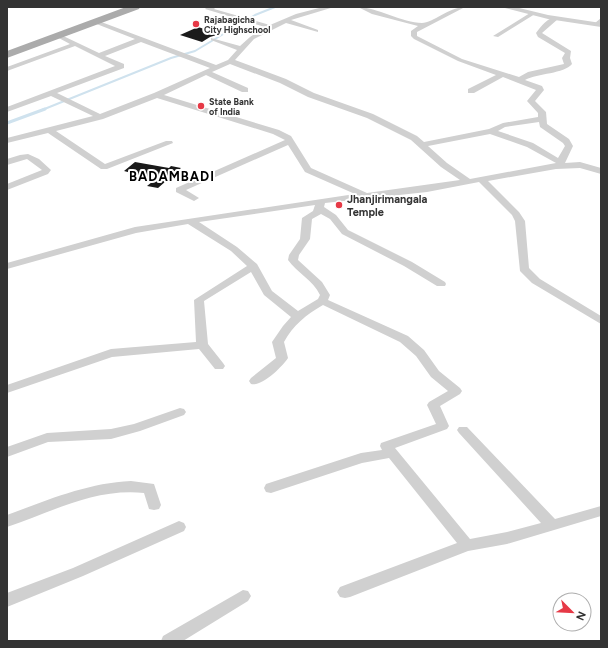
<svg xmlns="http://www.w3.org/2000/svg" width="608" height="648" font-family="Figtree,sans-serif">
  <style>
    .lines { fill: none; stroke-linecap: round; stroke-linejoin: round }
    .stream-far1 { stroke: #cfe2ee; stroke-width: 2 }
    .stream { stroke: #cfe2ee; stroke-width: 3 }
    .building { fill: #1a1a1a }
    .minor { fill: #d0d0d0; fill-rule: evenodd }
    .tertiary { fill: #d0d0d0; fill-rule: evenodd }
    .primary { fill: #ababab; fill-rule: evenodd }
    .poi-dot { fill: #e63946; stroke: #fff; stroke-width: 1.5 }
    .labels { text-anchor: middle; dominant-baseline: central; stroke-width: 4; stroke-linejoin: round; paint-order: stroke }
    .far-poi-label { font-size: 9px; font-weight: bold; fill: #333; stroke: #fff; text-anchor: start }
    .poi-label { font-size: 11px; font-weight: bold; fill: #333; stroke: #fff; text-anchor: start }
    .far-district-label { font-size: 13px; font-weight: bold; letter-spacing: 1px; fill: #000; stroke: #fff }
  </style>
  <rect width="100%" height="100%" fill="#fff"/>
  <g class="lines">
    <!-- stream-far1 -->
    <path class="stream-far1" d="M42,110L171,58L195,51L255,15L275,7"/>
    <!-- stream -->
    <path class="stream" d="M7,123L45,109"/>
  </g>
  <!-- building -->
  <path class="building" d="M198,27L220,34L210,37L202,42L180,35Z
    M135,162L169,168L171,166L181,168L158,188L147,186L152,182L144,180L146,177L124,171Z"/>
  <g class="lines">
    <!-- minor -->
    <path class="minor" d="M216,7L214,9L270,25L296,14L323,7H334L291,20L318,30V32L286,23L254,39L235,60L286,79L314,93L373,114L417,136L424,142L489,129L503,123L538,117V113L527,101L536,90L503,77L474,93H468V89L496,75L458,61L414,39L411,36V31L418,26L372,14L358,7C376,7 403,23 422,23C433,23 449,7 465,7L417,32V36L462,59L519,77L528,72L564,64L562,58L565,53L538,37L536,33C541,26 549,16 558,17V19L542,33L571,51L570,58L572,64C564,74 538,73 525,80L542,86L544,90L535,101L546,112L547,124L569,139L573,146L565,163L580,162L601,168V174L580,168L556,169L488,181L519,212L525,221L529,268L540,279L601,316V324L532,283L520,271L515,221L512,215L479,182L427,192L325,203L324,207L336,215L348,230L412,262L445,282L446,284L445,286H437L404,266L342,234L330,219L321,214L312,219L310,239L299,255L298,260L322,282L330,295L328,300L408,336L424,350L439,371L460,388L462,391L460,394L440,406L449,426L447,429L395,448L470,539L507,532L541,523L459,433L457,430L459,427H467L555,519L601,506V516L507,544L468,551L350,597L345,598L340,597L337,592L340,587L457,543L389,458L362,463L271,493L266,492L264,488L266,484L361,453L382,450L380,446L381,443L436,424L427,405L429,402L448,391L431,377L416,356L400,342L323,305C306,315 293,325 284,342L288,358C282,367 262,387 251,384L249,381L251,378L276,358L272,342L283,326L291,317L264,295L251,272L204,301L208,344L223,363L225,366L223,369H215L199,349L112,357L7,393V385L111,349L196,342L194,300L247,266L231,251L188,224L136,233L7,269V263L135,227L355,194L305,172L288,145L186,190L199,198L194,201L176,192V188L285,140L273,134L157,98L103,119L56,131L105,164L166,141H172L173,143L107,169H101L48,133L7,143V138L93,116L51,96L7,112V107L115,66L75,46L7,71V67L70,44L57,37L56,36L59,34L99,53L135,39L94,23V21L96,20L216,65L228,60L237,50L211,40V38L240,46L250,37L265,27L205,9L207,7ZM141,42L210,68L154,93L100,114L57,93L124,68V64L105,56ZM230,64L280,83L308,97L367,118L411,140L441,167L460,180L367,193L311,168L291,136L279,130L164,95L206,75L242,92H248V88L212,72ZM539,122L540,127L563,143L565,146L558,158L533,143L498,131L505,127ZM490,134L527,147L556,163L470,179L447,163L428,146ZM315,205L313,211L302,218L300,239L289,255L288,260C297,273 313,280 320,295L318,299L298,311L272,291L257,264L237,247L199,222Z
      M530,13L535,14L498,37L493,36Z
      M601,18V24L595,25V23Z
      M28,154L39,159L51,170L48,174L7,190V184L42,170L27,159L7,165V159L20,155Z
      M180,408L184,409L186,412L184,415L140,431L111,439L48,442L7,457V447L47,433L111,429L134,424Z
      M131,481L154,484L161,505L159,509L154,510L149,509L144,493C94,488 52,512 7,527V515C48,500 87,483 131,481Z
      M179,521L184,523L186,527L184,531L83,576L7,607V593L73,568Z
      M243,590L248,591L251,596L248,601L183,641H161L163,636Z"/>
    <!-- tertiary -->
    <path class="tertiary" d="M501,7H515L548,15L601,23V27L548,19Z"/>
    <!-- primary -->
    <path class="primary" d="M126,7H140L139,9L7,58V51Z"/>
  </g>
  <!-- markers -->
  <g class="poi-dot">
    <circle cx="196" cy="24" r="4"/>
    <circle cx="201" cy="106" r="4"/>
    <circle cx="339" cy="205" r="4"/>
  </g>
  <g class="labels">
    <!-- far-poi labels -->
    <g class="far-poi-label">
      <text x="204" y="19">Rajabagicha<tspan x="204" dy="10">City Highschool</tspan></text>
      <text x="209" y="101">State Bank<tspan x="209" dy="10">of India</tspan></text>
    </g>
    <!-- poi labels -->
    <g class="poi-label">
      <text x="347" y="199">Jhanjirimangala<tspan x="347" dy="13">Temple</tspan></text>
    </g>
    <!-- far-district labels -->
    <g class="far-district-label">
      <text x="172" y="176">BADAMBADI</text>
    </g>
  </g>
  <!-- border -->
  <rect width="608" height="648" fill="none" stroke="#333333" stroke-width="16"/>
  <!-- north arrow -->
  <g transform="translate(572 612) rotate(114)"><circle r="19" fill="#ffffff" stroke="#adadad"/>
  <path d="M0-3L7 15L0 10L-7 15Z" fill="#e63946"/>
  <text y="-6" font-size="11" font-weight="bold" text-anchor="middle" fill="#333333">N</text>
  </g>
</svg>
